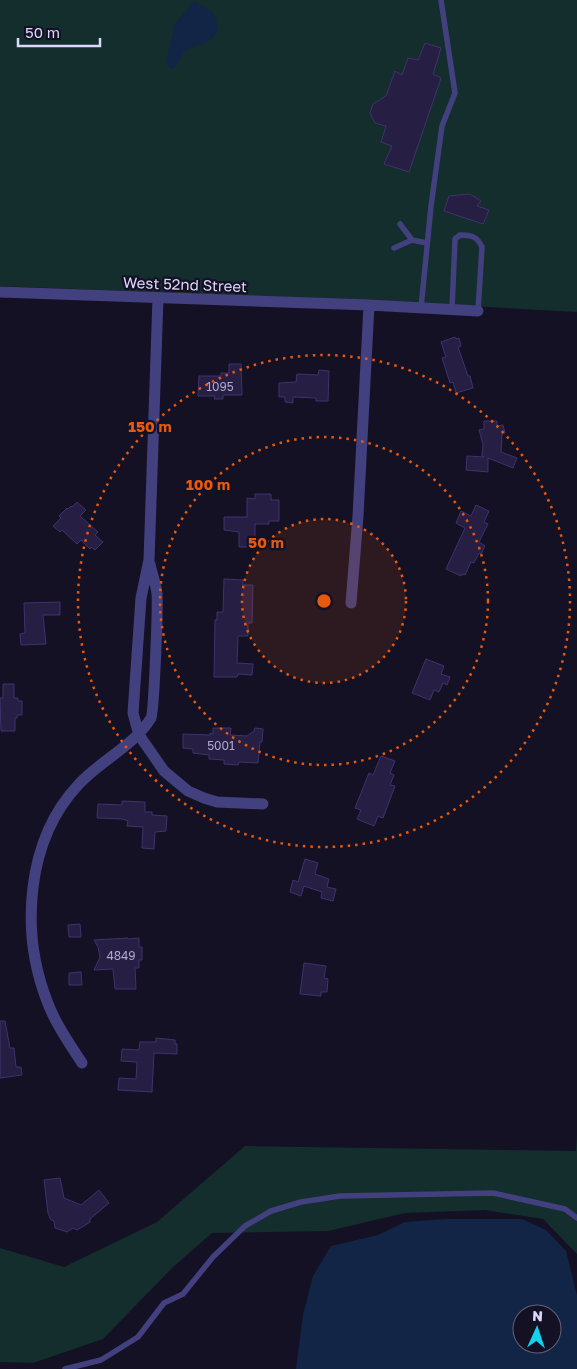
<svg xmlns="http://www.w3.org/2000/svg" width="577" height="1369" font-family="'Golos Text',sans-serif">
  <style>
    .green { fill: #142e2d }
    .water { fill: #122547; fill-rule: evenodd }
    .building { fill: #271e44; stroke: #3f326e }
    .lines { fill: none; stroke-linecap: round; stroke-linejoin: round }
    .service { stroke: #43407f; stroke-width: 5.5 }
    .minor { stroke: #43407f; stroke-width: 11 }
    .ring { fill: none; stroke: #e8590c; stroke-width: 2.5; stroke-dasharray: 2.5 5 }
    .labels { text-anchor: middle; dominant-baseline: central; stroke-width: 4.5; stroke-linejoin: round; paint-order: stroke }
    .number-label { font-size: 12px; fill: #afa9ce }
    .street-label { font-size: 15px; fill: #dcd7fc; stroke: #141124 }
    .centre { fill: #e8590c; stroke: #141124; stroke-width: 2.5 }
    .ring-label { font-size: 15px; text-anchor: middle; font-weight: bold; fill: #e8590c; stroke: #141124; stroke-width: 4.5; stroke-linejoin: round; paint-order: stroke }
  </style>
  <rect width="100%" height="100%" fill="#141124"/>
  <!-- green -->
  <path class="green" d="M0,0H577V312L362,300L0,286Z
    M577,1134V1254L543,1219L485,1210L405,1213L328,1231L212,1233L172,1268L103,1339L33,1363L0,1362V1248L64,1267L157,1222L245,1146L576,1151Z"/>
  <!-- water -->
  <path class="water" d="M194,1L214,13C221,30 217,39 199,45C195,46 190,47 187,49C179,55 181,67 170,69L166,62L175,24Z
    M446,1219H522L546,1230L566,1251L577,1295V1369H296L303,1315L313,1276L331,1246L378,1235L405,1222ZM522,1314H552V1344H522Z"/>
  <!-- building -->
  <path class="building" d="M425,43L441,48L433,74L441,78L409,172L384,164L392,146L381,142L386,126L375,123L370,113L373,104L386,96L395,71L402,75L408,58L418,60Z
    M470,194L481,201L477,206L489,210L483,224L444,211L449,196Z
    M455,337L456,339L459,338L461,346L458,347L468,376H470L473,388L456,393L453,382L450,383L442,358L446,357L441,342Z
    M229,364H241L242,395H223V399H214L215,396H198L199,376H221V373H229Z
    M319,370L329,371L328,401H316V398L293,397V403L285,402V397H279V383L296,382L297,374L318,375Z
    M484,421H497V426L503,425L505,433L502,434L501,452L517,458L513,468L488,458V472L466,470L467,456L484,457L482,456L483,444L479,430L484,429Z
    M255,494H271V500H279V521H269V524H255V547H239V532L224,530V517H247V498L255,499Z
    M77,502L86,510L80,516L98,532L95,535L103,542L95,550L91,547L90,549L81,540L77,544L62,530L60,532L53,526L61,518L59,516L67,508L68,509L71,506L72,507Z
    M476,505L489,511L484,522L488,524L479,542L485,546L481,554L479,553L474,563L471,562L465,575L462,574L461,576L446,569L465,528L456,523L461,511L471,516Z
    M224,579L243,580V585H253L252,623H248V636H238L237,663L253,664L252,675L238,674L237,677H214L215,620H217V612H223Z
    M60,602V615H43L46,644L21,645L20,634L25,633L24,603Z
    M426,659L444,666L441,674L450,677L447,685L443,683L439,692L434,690L430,700L412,693Z
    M3,684H14V698H18V701H22V715H17V718H15V731H1L0,698H3Z
    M213,728H231L230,735L247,736L254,731L255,728L263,729L262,742H260L258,763L239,762L238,765L224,764V760L209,759V755L193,753V749L183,748V734L210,735V733L213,734Z
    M381,756L395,761L390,773L394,775L390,785L395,786L383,818L378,816L374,826L357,819L361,810L355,808L369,773L373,775Z
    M122,801L145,802V812H152V815L167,816L166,831L155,832L154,849L142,848L143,827L127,826L128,821L122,819L97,818L98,804L122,805Z
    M305,859L318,863L315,874L329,879L327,887L336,889L333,901L321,898L322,892L304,886L301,896L290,892L293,880L298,882Z
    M80,924L81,937H69L68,925Z
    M128,938V939L139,938V947H142V960H139V968H135L136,989H115L113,969L94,970L100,957L98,947L94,940Z
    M304,963L326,966L324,978L328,979L327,992H321V996L300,994Z
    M81,972L82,985H69V973Z
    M0,1021H5L10,1048H14L16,1067H21L22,1075L0,1078Z
    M156,1038L175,1040V1044H177V1054L154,1053L152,1092L118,1090L119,1078L136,1079L137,1062L121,1061L122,1049L139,1050L140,1042H156Z
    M60,1178L64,1198L81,1205L99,1190L109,1203L90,1219V1222L84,1226L77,1230L73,1228L67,1232L55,1228L54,1221L51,1220L48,1213L44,1180Z"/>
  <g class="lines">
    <!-- service -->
    <path class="service" d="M400,224L412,240
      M394,248L412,240L427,243
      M421,308L431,206L442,126L455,93L441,0
      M452,309L455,239L460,235C471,235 477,236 482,247L478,311
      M65,1369L101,1360L138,1337L164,1303L183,1294L213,1257L245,1226L271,1211L301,1202L340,1196L493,1193L565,1209L577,1218"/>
    <!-- minor -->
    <path class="minor" d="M0,292L369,305L478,311
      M158,298L149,560L141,598L133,713L139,735L164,771L188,791L204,798L217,802L263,804
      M351,603L358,516L369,305
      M82,1063C69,1043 55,1023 47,1001C20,931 26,840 79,784C101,760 134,746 151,718C154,712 158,607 157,594C156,584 152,574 150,564"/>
  </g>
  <!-- distance rings -->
  <circle cx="324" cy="601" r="82" fill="#e8590c" fill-opacity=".12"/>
  <g class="ring">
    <circle cx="324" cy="601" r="82"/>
    <circle cx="324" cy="601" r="164"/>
    <circle cx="324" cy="601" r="246"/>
  </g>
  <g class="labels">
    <!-- number labels -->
    <g class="number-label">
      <text x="220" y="386">1095</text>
      <text x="221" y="745">5001</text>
      <text x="121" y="955">4849</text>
    </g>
    <!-- street labels -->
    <g class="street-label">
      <text transform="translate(185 284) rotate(2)">West 52nd Street</text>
    </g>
  </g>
  <circle cx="324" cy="601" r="8" class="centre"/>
  <g class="ring-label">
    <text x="150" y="432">150 m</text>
    <text x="208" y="490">100 m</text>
    <text x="266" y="548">50 m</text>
  </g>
  <!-- north arrow -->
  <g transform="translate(537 1329) rotate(3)"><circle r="24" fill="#141124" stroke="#64607a"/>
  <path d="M0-4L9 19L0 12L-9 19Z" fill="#13d2eb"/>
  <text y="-8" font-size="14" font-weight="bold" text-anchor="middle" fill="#dcd7fc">N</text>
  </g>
  <!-- scale -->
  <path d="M18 38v8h82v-8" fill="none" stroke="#dcd7fc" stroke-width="2.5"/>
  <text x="25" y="38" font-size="15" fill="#dcd7fc" stroke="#141124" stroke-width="4" paint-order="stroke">50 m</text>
</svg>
